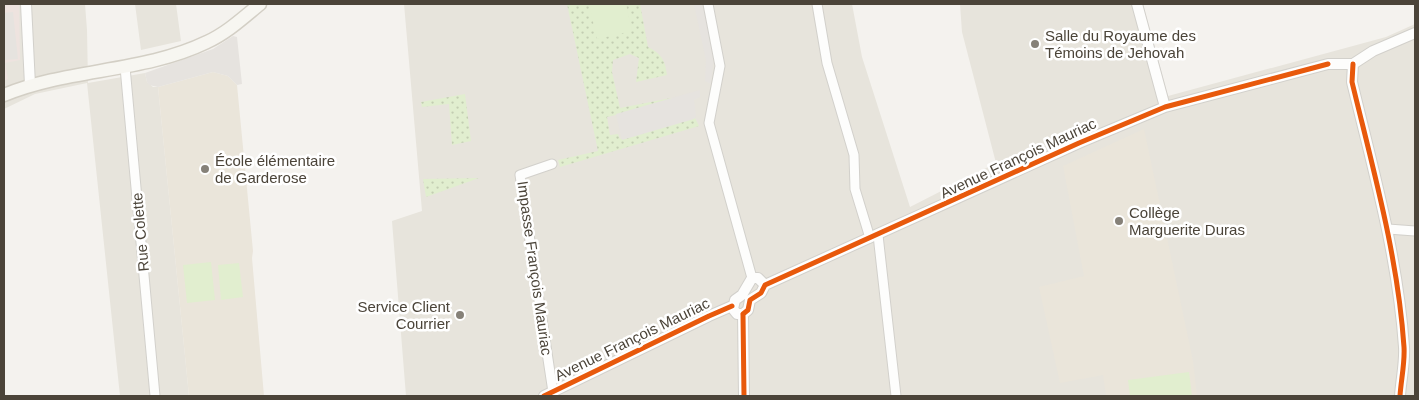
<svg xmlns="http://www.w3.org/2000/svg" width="1419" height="400" font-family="Helvetica,sans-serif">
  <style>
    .residential { fill: #e7e4dc }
    .education { fill: #eae5da }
    .medical { fill: #eee3df }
    .grass { fill: url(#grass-dots) }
    .park { fill: #e1eecf }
    .parking { fill: #e6e3df }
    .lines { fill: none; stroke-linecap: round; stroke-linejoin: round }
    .minor-casing { stroke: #d2d0cb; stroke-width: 11 }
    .tertiary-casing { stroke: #d2d0cb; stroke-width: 12 }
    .secondary-casing { stroke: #d3cfc5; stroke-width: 15 }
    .minor { stroke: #fdfdfc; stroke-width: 9 }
    .tertiary { stroke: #fdfdfc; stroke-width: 10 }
    .secondary { stroke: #f7f6f1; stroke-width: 12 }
    .cycleway-casing { stroke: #fff; stroke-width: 8 }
    .cycleway { stroke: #e8590c; stroke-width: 5 }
    .poi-dot { fill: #868178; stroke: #fff; stroke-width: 2 }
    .labels { text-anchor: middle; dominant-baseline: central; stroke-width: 5; stroke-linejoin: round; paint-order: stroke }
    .poi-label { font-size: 15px; fill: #4b4439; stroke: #fff; text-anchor: start }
    .street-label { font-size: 15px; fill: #4b4439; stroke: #fff }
  </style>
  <defs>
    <pattern id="grass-dots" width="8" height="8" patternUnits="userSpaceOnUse" patternTransform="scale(1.25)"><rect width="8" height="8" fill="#e1eecf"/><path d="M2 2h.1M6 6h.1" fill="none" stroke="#c3cdb2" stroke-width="1.8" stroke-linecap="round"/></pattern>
  </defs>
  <rect width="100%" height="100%" fill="#f4f2ee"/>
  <!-- residential -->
  <path class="residential" d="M4,4H85L87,30L88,83L145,73L147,82L153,87H158L189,396H120L87,83L35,94L4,109Z
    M135,4H176L181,41L141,50Z
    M404,4H852L862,57L910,207L996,163L962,32L960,4H1143L1168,96L1386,37L1415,24V396H406L392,221L422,211Z"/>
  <!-- education -->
  <path class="education" d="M213,72L228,76L237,85L253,251L252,258L264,396H189L158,87Z
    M1144,129L1193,361L1197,396H1106L1103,375L1060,383L1039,287L1084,276L1063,166Z"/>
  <!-- medical -->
  <path class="medical" d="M4,4H19L20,60L5,63L8,79L4,81Z"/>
  <!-- grass -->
  <path class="grass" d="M567,4H640L648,47C661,54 665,59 667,75L636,82L639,58L630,54L613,60L612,72L620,108L671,98L672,102L607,117L610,135L618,134L620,139L695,118L699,126L560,167L558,160L598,151Z
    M465,94L471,141L452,145L449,104L422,107L421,102Z
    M479,178L426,197L423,179Z"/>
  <!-- park -->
  <path class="park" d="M589,4H626L632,31L597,39Z
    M211,262L215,300L187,303L183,265Z
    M239,263L243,297L221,300L218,265Z
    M1189,372L1192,396H1130L1128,380Z"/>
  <!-- parking -->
  <path class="parking" d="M694,4H703L714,57L711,84L705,81L706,60Z
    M13,12L18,59L4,60V13Z
    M233,36L237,37L242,84L237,85L228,76L213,72L158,87L149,85L147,82L145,73L213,49Z
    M700,90V97L694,100L696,116L694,119L622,140L616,114Z"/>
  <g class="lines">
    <defs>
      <path id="minor" d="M708,4L720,66L709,123L752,278
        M817,4L827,63L854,155L855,189L870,238
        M125,67L155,396
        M552,164L520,175L553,392
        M1388,229L1415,231
        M878,235L896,396"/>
      <path id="tertiary" d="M26,4L30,85
        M1137,4L1165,107
        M1353,64L1352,82C1373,169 1398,257 1404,347C1405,363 1401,380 1400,396
        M1353,64L1373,51L1415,33
        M743,314L748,310L750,300L761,293L765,285L1079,143L1165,107L1328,64H1353
        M743,314L744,396
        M743,314H737L733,309L735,300L742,295L752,278H758L765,285
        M544,396L709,316L732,306"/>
      <path id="secondary" d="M4,95C69,68 143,73 207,42C227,33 244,17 260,4"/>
    </defs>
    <!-- minor casing -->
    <use href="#minor" class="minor-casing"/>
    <!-- tertiary casing -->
    <use href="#tertiary" class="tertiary-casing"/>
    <!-- secondary casing -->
    <use href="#secondary" class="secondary-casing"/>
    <!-- minor -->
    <use href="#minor" class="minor"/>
    <!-- tertiary -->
    <use href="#tertiary" class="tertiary"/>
    <!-- secondary -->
    <use href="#secondary" class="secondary"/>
    <defs>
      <path id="cycleway" d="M1353,64L1352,82C1373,169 1398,257 1404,347C1405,363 1401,380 1400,396
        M743,314L748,310L750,300L761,293L765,285L1079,143L1165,107L1328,64
        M743,314L744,396
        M544,396L709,316L732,306"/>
    </defs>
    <!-- cycleway casing -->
    <use href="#cycleway" class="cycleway-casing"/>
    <!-- cycleway -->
    <use href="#cycleway" class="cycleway"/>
  </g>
  <!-- markers -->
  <g class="poi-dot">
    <circle cx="1035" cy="44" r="5"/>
    <circle cx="205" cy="169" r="5"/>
    <circle cx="1119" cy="221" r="5"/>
    <circle cx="460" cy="315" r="5"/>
  </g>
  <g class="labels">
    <!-- poi labels -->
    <g class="poi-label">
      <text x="1045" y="35">Salle du Royaume des<tspan x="1045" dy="17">Témoins de Jehovah</tspan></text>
      <text x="215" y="160">École élémentaire<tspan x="215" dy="17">de Garderose</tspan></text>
      <text x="1129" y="212">Collège<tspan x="1129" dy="17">Marguerite Duras</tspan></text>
      <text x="450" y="306" text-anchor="end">Service Client<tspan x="450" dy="17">Courrier</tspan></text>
    </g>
    <!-- street labels -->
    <g class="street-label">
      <text transform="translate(1018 158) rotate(-25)">Avenue François Mauriac</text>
      <text transform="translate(140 232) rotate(-95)">Rue Colette</text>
      <text transform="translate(535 268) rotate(82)">Impasse François Mauriac</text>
      <text transform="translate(632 339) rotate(-26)">Avenue François Mauriac</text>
    </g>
  </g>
  <!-- border -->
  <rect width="1419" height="400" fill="none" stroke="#4b4439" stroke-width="10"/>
</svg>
